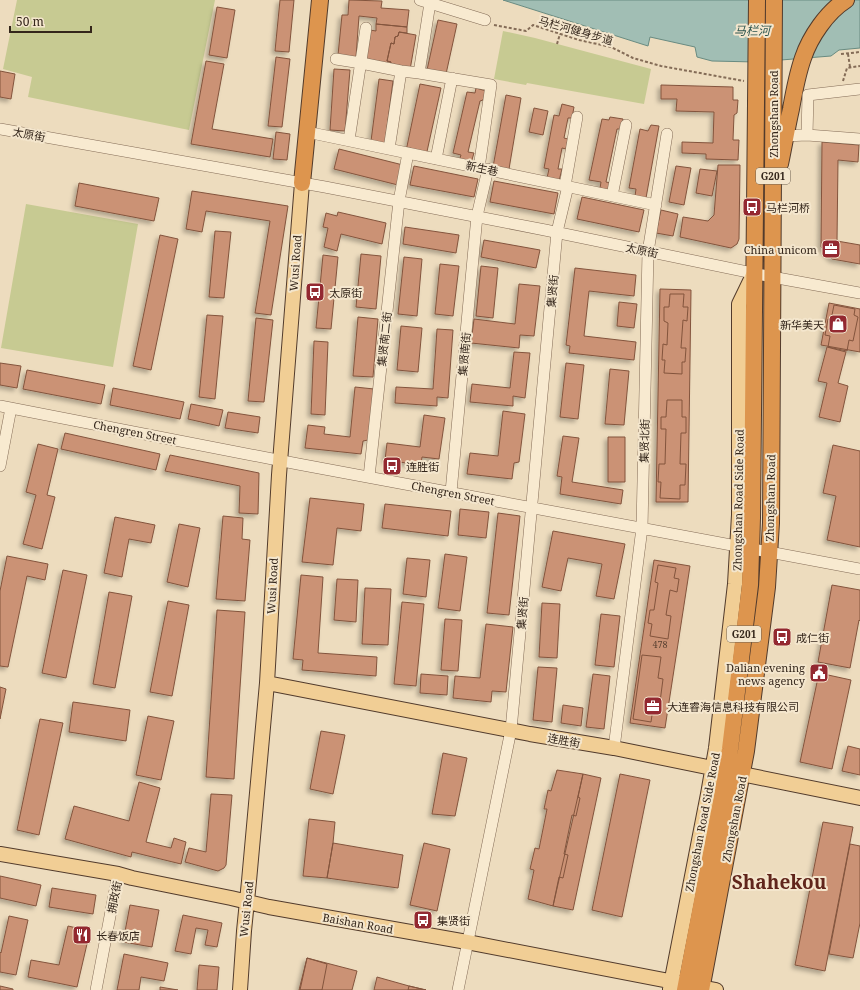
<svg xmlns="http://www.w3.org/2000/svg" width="860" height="990" font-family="'Noto Serif','Noto Sans SC',serif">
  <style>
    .green { fill: #c7ca92 }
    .water { fill: #a1beb4; stroke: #698b81 }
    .building { fill: #cb9274; stroke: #83543d; filter: url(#shadow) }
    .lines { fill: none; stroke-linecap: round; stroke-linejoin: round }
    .minor-casing { stroke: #846c57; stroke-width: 12 }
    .major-casing { stroke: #523b2c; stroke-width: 16 }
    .highway-casing { stroke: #523b2c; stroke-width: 18 }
    .path { stroke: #846c57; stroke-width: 2; stroke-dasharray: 3 2; stroke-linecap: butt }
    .minor { stroke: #f8ead0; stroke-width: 11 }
    .major { stroke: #f1ce95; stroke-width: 14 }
    .highway { stroke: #dd954e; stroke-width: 16 }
    .labels { text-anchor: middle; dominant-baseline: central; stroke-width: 4; stroke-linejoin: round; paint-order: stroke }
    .number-label { font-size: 9px; fill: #5a4131 }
    .shield { fill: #f4e6cd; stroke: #6e6050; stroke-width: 1 }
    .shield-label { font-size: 10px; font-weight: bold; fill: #34261b }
    .street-label { font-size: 11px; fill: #34261b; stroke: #f4e6cd }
    .poi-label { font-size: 11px; fill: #34261b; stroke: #f4e6cd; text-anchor: start }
    .water-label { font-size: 12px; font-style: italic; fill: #2b544e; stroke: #f4e6cd }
    .town-label { font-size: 19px; font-weight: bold; fill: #60251b; stroke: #f4e6cd }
  </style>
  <defs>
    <filter id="shadow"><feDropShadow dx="-3" dy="3" stdDeviation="2" flood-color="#0004"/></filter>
  </defs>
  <rect width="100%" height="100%" fill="#eddcbe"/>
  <!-- green -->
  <path class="green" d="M17,0H215L189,130L28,97L32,77L3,69Z
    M503,31L535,38L651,69L644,104L527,83L526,85L494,79Z
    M26,204L138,224L113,367L1,348Z"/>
  <!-- water -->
  <path class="water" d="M503,0H860V48L839,50L831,56L756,62L712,61L697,57L695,47L650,37L648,46Z"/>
  <!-- building -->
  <path class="building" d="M280,0H294L289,52L275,51Z
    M349,0L382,1L381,8L409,10L407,27L376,24L377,18L359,16L356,57L338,55L342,15H348Z
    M217,7L235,10L227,58L209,55Z
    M438,20L457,24L446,74L427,70Z
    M376,24L407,27V33L399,32L398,36L395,37L394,44L391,43L387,61L391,62L390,64L366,60L370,30L376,31Z
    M399,32L416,35L410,70L390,67L391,62L387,61L391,43L394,44L395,37L398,36Z
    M276,57L290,59L282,127L268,126Z
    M206,61L224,64L212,129L273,139L270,157L191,144Z
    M334,69L350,70L345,131L330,130Z
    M0,71L15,74L11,99L0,97Z
    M379,79L393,81L385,143L371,141Z
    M420,84L441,88L426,156L406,151Z
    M661,85L733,87V100H738L737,113L734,115L733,140H739L738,160L706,159V154L682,153V142L713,143L714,112L676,111L677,99H661Z
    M476,88L486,91L483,100L480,101L468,152L474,153L471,163L459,161L461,155L453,153L467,92L475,93Z
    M506,95L521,98L509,169L493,167Z
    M562,104L574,107L572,118H568L564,138L568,139L566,149L562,148L558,169H562L559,181L547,178L549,169L544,168L554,115L559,116Z
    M534,108L548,111L543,135L529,132Z
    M610,117L623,119L621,129H617L606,182L611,183L609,190L600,188L601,182L589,180L602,119L609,120Z
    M651,125L659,126L646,198L635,196L636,189L629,188L640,129L648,131Z
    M276,132L290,134L287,160L273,159Z
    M822,142L859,145L858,162L838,160L837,241L860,245V264L832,259L821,247Z
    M339,149L403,165L398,185L334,169Z
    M718,165H740L739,239L737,244L731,248L680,237L683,217L708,221L714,215Z
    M414,166L478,179L474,197L410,185Z
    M676,166L691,168L684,205L669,202Z
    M700,169L717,171L712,196L696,193Z
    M494,181L558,193L554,214L490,202Z
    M79,183L159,198L154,221L75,206Z
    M192,191L288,206L271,315L255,313L270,221L206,211L202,232L186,229Z
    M582,197L644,210L639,232L577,219Z
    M661,210L678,214L673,236L656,233Z
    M338,212L386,223L382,244L341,234L337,251L324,247L328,228L323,227L326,213L337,216Z
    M405,227L459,235L456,253L403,244Z
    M215,231L231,232L224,298L209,297Z
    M160,235L178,239L151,370L133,366Z
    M484,240L540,250L536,268L481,257Z
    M361,254L381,256L376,309L356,307Z
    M323,255L338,257L331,329L316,328Z
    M404,257L422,259L417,316L398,314Z
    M440,264L459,266L453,316L435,314Z
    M481,266L498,268L493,318L476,316Z
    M575,268L636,275L634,296L589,291L584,336L636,342L634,360L569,353L570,346L566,345Z
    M519,284L540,286L534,336L520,335L519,348L471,343L474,319L515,324Z
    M660,289L691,290L688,502H656Z
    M670,294H684L683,307H688L687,321L683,320L681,348H686L685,362H682V374L664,373L665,360H662L663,344L667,345L668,323L664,321V307H669Z
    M619,302L637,304L634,328L617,326Z
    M829,303L860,309V352L821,345Z
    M834,305L855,309L854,315L858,317L853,341L849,340L847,351L828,347L830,336L825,335L828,319L831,320Z
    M207,315L223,316L215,399L199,397Z
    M358,317L378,319L373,377L353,376Z
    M256,318L273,320L264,402L248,401Z
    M401,326L422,328L418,372L397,370Z
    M437,329L453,330L448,398L437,397V406L395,403L396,387L433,389Z
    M314,341L328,342L325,415L311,414Z
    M827,347L846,352L838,383L848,386L840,422L819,417L827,383L818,381Z
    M514,352L530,353L525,398L513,396V406L470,402L472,384L510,388Z
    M0,363L21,366L17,388L0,385Z
    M566,363L584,365L578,419L560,417Z
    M610,369L629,371L624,425L605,424Z
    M27,370L105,385L101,404L23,389Z
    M355,387L374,389L368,440L363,441L361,454L305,448L308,425L325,427L324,434L350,437Z
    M113,388L184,402L180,419L110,405Z
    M667,400H682V417H686V433H681L680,464H686L685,485H680V499L660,498L661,482H658L659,464H665L666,429H661V417H666Z
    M191,404L223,410L219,426L188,419Z
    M503,411L525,414L519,462L514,463L512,479L467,474L470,453L498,456Z
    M228,412L260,417L258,433L225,428Z
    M424,415L445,418L439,459L422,457L421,465L385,460L387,443L420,447Z
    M65,433L160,454L156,470L61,449Z
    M563,436L579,438L572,482L623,490L621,504L560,494L562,477L557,476Z
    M608,437H625V482H608Z
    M38,444L58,449L47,495L55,497L42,549L23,544L36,495L26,492Z
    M833,445L860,451V547L827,540L836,496L823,493Z
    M170,455L259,473L258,514L239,513L240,486L165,471Z
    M310,498L364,504L361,531L337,528L333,565L302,562Z
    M385,504L451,511L448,536L382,528Z
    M460,509L489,512L486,538L458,535Z
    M498,513L520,516L509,615L487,613Z
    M223,516L243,518L242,539L250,540L245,601L216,599Z
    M115,517L155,525L151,543L129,539L122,577L104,573Z
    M179,524L200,528L188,587L167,582Z
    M553,531L625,544L614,599L596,596L602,564L568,558L561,591L542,587Z
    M445,554L467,557L460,611L438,608Z
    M7,556L48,564L45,580L27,576L8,667L0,666V591Z
    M407,558L430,560L426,597L403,594Z
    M654,560L690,566L665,728L630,723Z
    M658,565L676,568L674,578L679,579L677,592L670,590L666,615L671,616L668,639L650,636L652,624L648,623L650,610H654L658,583L655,582Z
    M63,570L87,575L66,678L42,673Z
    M301,575L323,577L318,653L377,657L376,676L302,670L303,660L293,659Z
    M337,579L358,580L356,622L334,620Z
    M832,585L860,590V621L859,620L850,668L818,662Z
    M365,588L391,589L388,645L362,644Z
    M109,592L132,596L115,688L93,684Z
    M168,601L189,605L172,696L150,692Z
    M402,602L424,604L416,686L394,684Z
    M542,603L560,604L557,658L539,657Z
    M217,610L245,612L234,779L206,777Z
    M601,614L620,616L614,667L595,665Z
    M445,619L462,620L458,671L441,670Z
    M486,624L513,627L506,692L492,691L491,702L453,698L455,676L480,678Z
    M642,655L661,657L658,678L663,679L660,702L654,701L651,722L633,719Z
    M538,667L557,668L552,722L533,720Z
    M819,673L851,680L832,769L800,762Z
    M421,674L448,676L447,695L420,693Z
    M593,674L610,676L604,729L586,727Z
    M0,687L6,689L0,719Z
    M73,702L130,710L126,741L69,732Z
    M563,705L583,708L581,726L561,723Z
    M148,716L174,721L161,780L136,775Z
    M40,719L63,723L39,835L17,830Z
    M321,731L345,735L333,794L310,789Z
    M848,746L860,749V775L842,771Z
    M443,753L467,758L455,816L432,814Z
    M557,770L583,774L578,797L580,798L576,816L572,815L564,854L568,855L563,878L559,877L553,906L528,899L534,870L530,869L535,848L539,849L547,809H544L548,790L551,791Z
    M583,774L601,778L573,910L553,906Z
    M620,774L650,780L622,917L592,910Z
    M139,782L160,788L146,842L171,848L174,838L186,842L181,864L132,852L131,857L65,839L74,806L129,821Z
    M211,794L232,795L226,865L224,868L218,871L185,862L189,848L206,852Z
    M309,819L335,822L333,843L327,878L303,876Z
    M823,822L853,827L825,971L795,965Z
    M333,843L403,855L398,888L327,878Z
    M424,843L450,849L437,911L410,905Z
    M850,844L860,846V923L853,958L829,954Z
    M0,876L41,885L36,906L0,898Z
    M52,888L96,895L93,914L49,907Z
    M130,905L159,910L152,947L123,942Z
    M183,915L222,923L217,947L205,945L208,930L196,928L191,954L175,951Z
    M9,916L28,920L16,975L0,972V952L1,953Z
    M68,926L90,931L77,987L28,977L31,960L59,965Z
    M124,954L168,963L164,981L141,977L139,990H117Z
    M307,958L327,964L322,990H300Z
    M307,958L357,971L352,990H299Z
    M199,965L219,967L217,990H197Z
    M377,977L409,986L426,990H374Z
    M0,986L13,989V990H0Z
    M409,986L426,990H408Z
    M160,987L178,990H160Z"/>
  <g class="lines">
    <defs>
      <path id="minor" d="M420,0L485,20
        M336,59L361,63L401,71L419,73L491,85L479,168
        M419,73L430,3
        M0,129L325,187L545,230L772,277L860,293
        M307,132L656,205
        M807,135L808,95L860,89
        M785,136L807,135L860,139
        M349,140L366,28
        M389,149L401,71
        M436,159L452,78
        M565,186L577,117
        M612,196L626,125
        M0,406L298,464L860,569
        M0,466L11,408
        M369,477L399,201L408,153
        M451,492L477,216L488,169
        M614,748L642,528L648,252L667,134
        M96,990L118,874
        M458,990L511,730L557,232L568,186"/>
      <path id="major" d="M267,683L530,734L614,748L860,798
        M0,854L118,874L132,878L231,898L269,907L467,942L716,990
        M670,989L708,794L716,748L735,584L739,515V304L754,273
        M240,990L244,931L249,881L267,683L279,475L302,183"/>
      <path id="highway" d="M780,164C784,145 787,127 791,109C794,92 797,75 803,58C810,37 827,12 846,0
        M302,183L320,0
        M685,990L722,797L730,749L750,585L752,518L757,0
        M701,990L746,751L767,587L771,523L774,0"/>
    </defs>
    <!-- minor casing -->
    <use href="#minor" class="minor-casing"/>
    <!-- major casing -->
    <use href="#major" class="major-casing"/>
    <!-- highway casing -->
    <use href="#highway" class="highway-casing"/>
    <!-- path -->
    <path class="path" d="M494,25L526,31L533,25L579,40L611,47L633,58L661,66L744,81
      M557,44L560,34
      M841,54L860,52
      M848,54L850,67
      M843,81L847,68L860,66"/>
    <!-- minor -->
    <use href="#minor" class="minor"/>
    <!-- major -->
    <use href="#major" class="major"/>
    <!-- highway -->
    <use href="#highway" class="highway"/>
  </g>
  <!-- icons -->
  <defs>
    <symbol id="bus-square" viewBox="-11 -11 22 22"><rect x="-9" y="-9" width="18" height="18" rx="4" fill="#932830" stroke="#f4e6cd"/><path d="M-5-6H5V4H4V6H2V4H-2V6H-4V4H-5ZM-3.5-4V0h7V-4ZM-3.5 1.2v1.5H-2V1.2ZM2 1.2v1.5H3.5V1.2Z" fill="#fff"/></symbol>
    <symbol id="office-square" viewBox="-11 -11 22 22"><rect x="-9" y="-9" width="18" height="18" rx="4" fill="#932830" stroke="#f4e6cd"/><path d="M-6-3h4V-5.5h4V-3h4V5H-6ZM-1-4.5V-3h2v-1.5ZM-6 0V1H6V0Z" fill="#fff"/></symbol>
    <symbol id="shop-square" viewBox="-11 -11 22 22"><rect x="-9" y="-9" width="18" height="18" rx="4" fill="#932830" stroke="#f4e6cd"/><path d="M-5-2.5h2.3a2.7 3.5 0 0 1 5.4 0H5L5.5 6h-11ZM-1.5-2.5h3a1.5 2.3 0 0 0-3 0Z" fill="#fff"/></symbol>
    <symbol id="civic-square" viewBox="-11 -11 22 22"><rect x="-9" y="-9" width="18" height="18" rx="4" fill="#932830" stroke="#f4e6cd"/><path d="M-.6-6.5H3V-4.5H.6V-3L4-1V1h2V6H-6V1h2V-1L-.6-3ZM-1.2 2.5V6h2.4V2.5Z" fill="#fff"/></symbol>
    <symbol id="restaurant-square" viewBox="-11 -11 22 22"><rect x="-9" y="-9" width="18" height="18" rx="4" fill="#932830" stroke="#f4e6cd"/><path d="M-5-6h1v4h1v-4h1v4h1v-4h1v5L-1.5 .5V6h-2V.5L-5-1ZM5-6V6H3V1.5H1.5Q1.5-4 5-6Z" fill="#fff"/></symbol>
  </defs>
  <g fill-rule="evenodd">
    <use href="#bus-square" x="741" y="196" width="22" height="22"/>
    <use href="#office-square" x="820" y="238" width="22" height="22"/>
    <use href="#bus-square" x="304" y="281" width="22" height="22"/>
    <use href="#shop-square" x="827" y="313" width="22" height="22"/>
    <use href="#bus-square" x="381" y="455" width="22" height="22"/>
    <use href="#bus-square" x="771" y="626" width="22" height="22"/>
    <use href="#civic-square" x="808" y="662" width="22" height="22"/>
    <use href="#office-square" x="642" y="695" width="22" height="22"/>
    <use href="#bus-square" x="412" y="909" width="22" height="22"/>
    <use href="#restaurant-square" x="71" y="924" width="22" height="22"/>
  </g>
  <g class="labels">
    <!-- number labels -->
    <g class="number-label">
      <text x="660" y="644">478</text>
    </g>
    <!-- shield labels -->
    <g class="shield">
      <rect x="756" y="168" width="34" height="16" rx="3"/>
      <rect x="727" y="626" width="34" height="16" rx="3"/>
    </g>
    <g class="shield-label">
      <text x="773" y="176">G201</text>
      <text x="744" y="634">G201</text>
    </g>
    <!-- street labels -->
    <g class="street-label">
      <text transform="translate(576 30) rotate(16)">马栏河健身步道</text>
      <text transform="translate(773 114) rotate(-90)">Zhongshan Road</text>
      <text transform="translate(29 134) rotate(10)">太原街</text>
      <text transform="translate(482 168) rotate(12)">新生巷</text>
      <text transform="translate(642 250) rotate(12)">太原街</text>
      <text transform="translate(295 263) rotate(-86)">Wusi Road</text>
      <text transform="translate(552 291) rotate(-85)">集贤街</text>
      <text transform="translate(384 339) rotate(-84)">集贤南二街</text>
      <text transform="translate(464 354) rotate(-85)">集贤南街</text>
      <text transform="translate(135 432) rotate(11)">Chengren Street</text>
      <text transform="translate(644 441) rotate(-89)">集贤北街</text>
      <text transform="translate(453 493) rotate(11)">Chengren Street</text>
      <text transform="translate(770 498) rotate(-89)">Zhongshan Road</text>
      <text transform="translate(738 500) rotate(-89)">Zhongshan Road Side Road</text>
      <text transform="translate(272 586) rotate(-87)">Wusi Road</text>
      <text transform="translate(522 613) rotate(-85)">集贤街</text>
      <text transform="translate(564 740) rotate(10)">连胜街</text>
      <text transform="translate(734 819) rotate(-79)">Zhongshan Road</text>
      <text transform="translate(702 822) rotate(-79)">Zhongshan Road Side Road</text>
      <text transform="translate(114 897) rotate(-79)">拥政街</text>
      <text transform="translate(246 909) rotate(-84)">Wusi Road</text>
      <text transform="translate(358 923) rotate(10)">Baishan Road</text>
    </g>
    <!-- poi labels -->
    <g class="poi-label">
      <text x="766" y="207">马栏河桥</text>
      <text x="817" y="249" text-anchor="end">China unicom</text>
      <text x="329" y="292">太原街</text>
      <text x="824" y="324" text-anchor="end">新华美天</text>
      <text x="406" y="466">连胜街</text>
      <text x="796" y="637">成仁街</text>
      <text x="805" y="667" text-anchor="end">Dalian evening<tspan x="805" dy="13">news agency</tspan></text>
      <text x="667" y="706">大连睿海信息科技有限公司</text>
      <text x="437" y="920">集贤街</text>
      <text x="96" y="935">长春饭店</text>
    </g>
    <!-- water labels -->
    <g class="water-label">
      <text x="752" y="30">马栏河</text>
    </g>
    <!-- town labels -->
    <g class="town-label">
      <text x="779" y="882">Shahekou</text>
    </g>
  </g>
  <!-- scale -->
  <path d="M10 26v6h81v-6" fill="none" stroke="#34261b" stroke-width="2"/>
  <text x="16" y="26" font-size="12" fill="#34261b" stroke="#f4e6cd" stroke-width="3" paint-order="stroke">50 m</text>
</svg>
